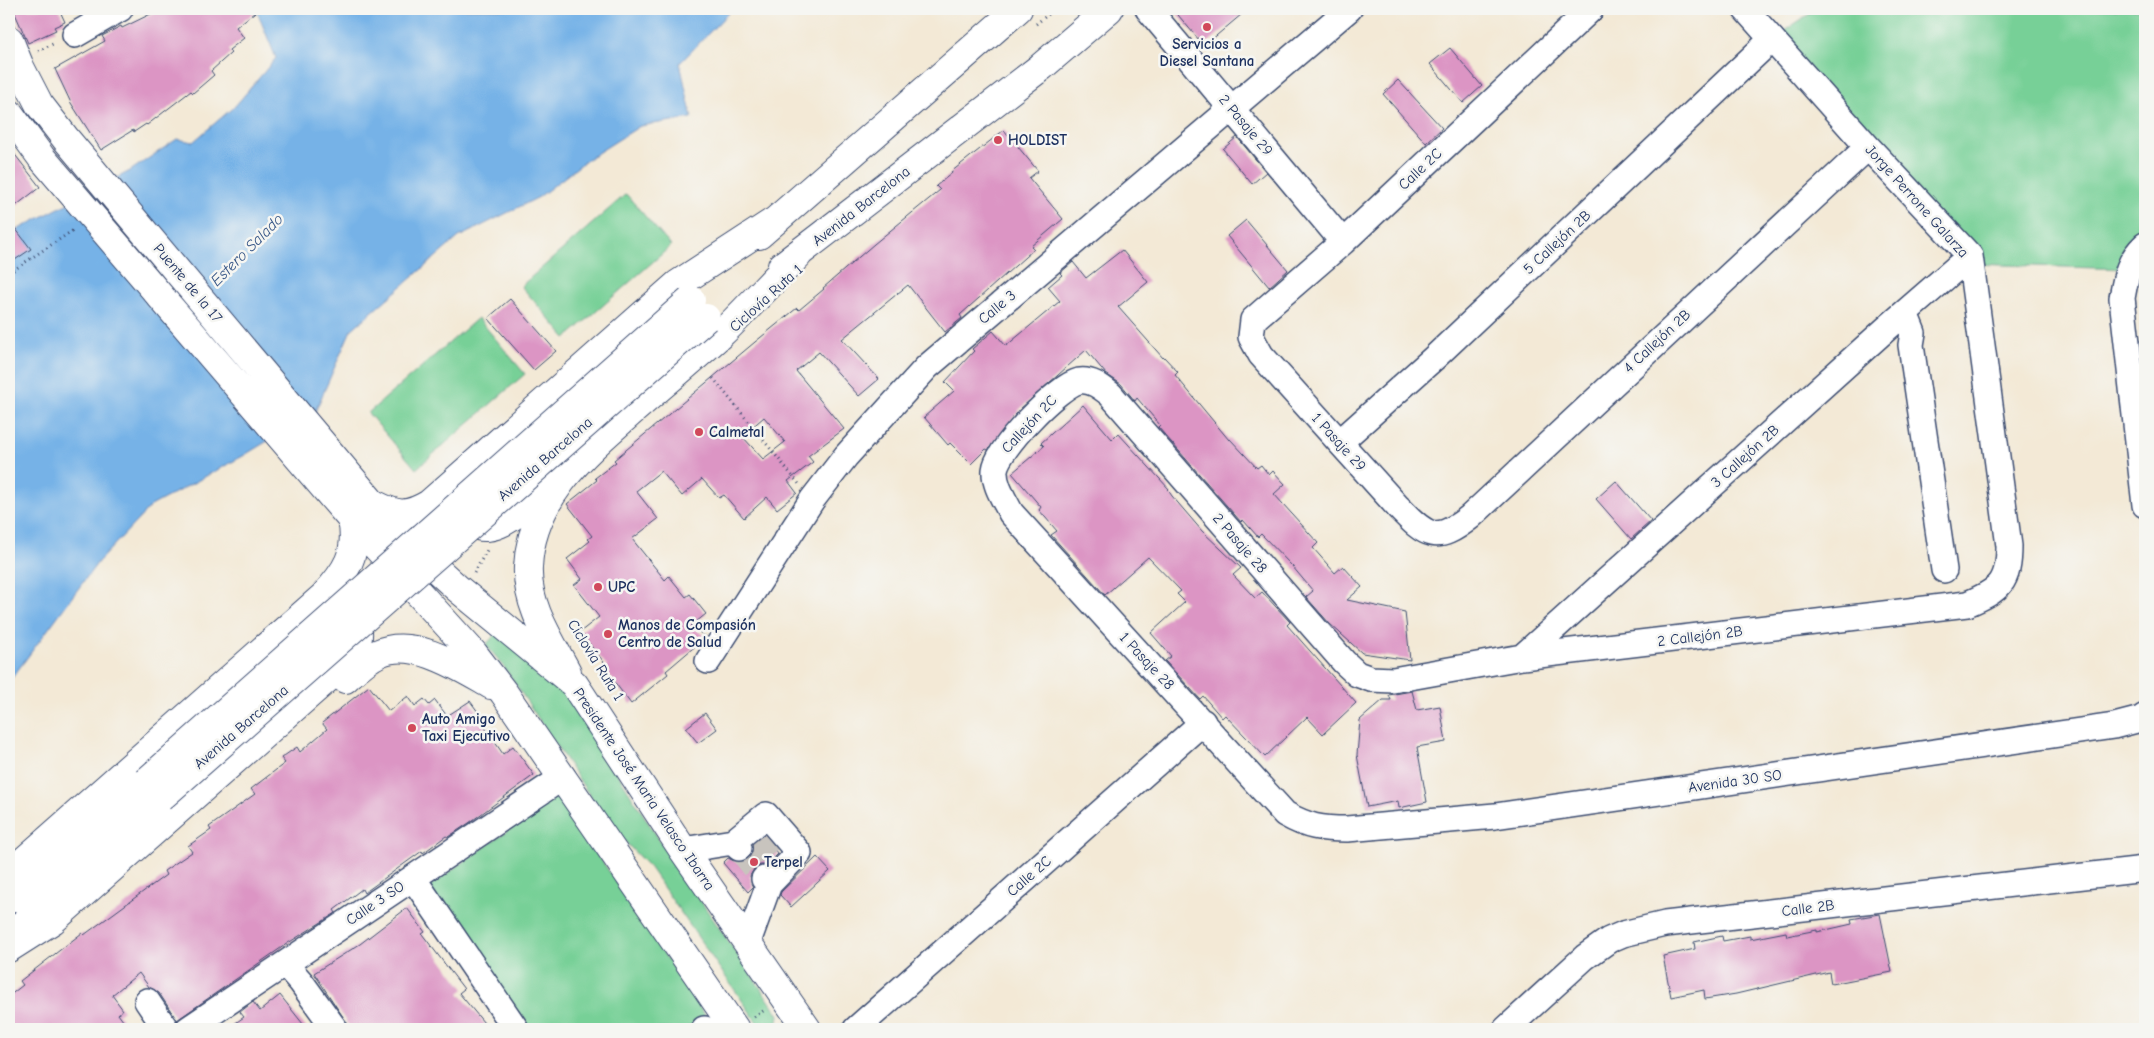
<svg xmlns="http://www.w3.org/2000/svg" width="2154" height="1038" font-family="'Comic Neue',sans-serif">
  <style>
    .green { fill: #77d097; stroke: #49807a }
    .water { fill: #76b2e7; stroke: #4870a2 }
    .building { fill: #dc95c4; fill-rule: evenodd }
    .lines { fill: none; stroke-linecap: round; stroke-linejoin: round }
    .minor-tunnel { stroke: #c8c4be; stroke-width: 25; stroke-dasharray: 25 12; stroke-linecap: butt }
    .minor-casing { stroke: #3b4b70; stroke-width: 28 }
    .major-casing { stroke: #3b4b70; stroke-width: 30 }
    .path { stroke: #3b4b70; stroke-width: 3; stroke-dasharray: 1 4; stroke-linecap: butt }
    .minor { stroke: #fff; stroke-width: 25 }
    .major { stroke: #fff; stroke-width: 28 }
    .major-bridge-casing { stroke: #3b4b70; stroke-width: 30; stroke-linecap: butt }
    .major-bridge { stroke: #fff; stroke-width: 28 }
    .poi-dot { fill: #d1495b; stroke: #f6f6f2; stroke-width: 2 }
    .labels { text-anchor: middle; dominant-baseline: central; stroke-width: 5; stroke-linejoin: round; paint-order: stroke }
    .poi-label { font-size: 15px; font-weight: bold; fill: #1b2f5e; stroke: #f6f6f2; text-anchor: start }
    .street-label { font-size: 15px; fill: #1b2f5e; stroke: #f6f6f2 }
    .water-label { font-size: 16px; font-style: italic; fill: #365687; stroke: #f6f6f2 }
  </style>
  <rect width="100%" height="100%" fill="#f6f6f2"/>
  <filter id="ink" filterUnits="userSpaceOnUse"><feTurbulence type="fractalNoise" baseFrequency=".02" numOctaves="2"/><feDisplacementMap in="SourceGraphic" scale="10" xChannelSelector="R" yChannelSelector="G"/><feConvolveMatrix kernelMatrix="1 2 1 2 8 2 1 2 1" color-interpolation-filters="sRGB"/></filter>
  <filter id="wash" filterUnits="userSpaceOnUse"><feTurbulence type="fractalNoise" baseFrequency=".0096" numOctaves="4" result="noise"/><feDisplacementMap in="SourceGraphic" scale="20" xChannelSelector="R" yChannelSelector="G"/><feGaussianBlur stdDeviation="1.12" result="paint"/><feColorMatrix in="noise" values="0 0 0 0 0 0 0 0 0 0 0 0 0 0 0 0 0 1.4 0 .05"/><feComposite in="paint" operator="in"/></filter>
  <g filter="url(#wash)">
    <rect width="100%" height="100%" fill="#f3e9d6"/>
    <!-- green -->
    <path class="green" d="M1817,9H2145V245L2127,269L1971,264L1772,39Z
      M626,194L671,246L566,338L521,286Z
      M478,318L525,374L416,469L368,413Z
      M498,631L556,683L574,705L667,852L779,1015L777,1026C769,1030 766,1030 759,1025L650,868L610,826L502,664L486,645Z
      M558,795L705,1015L685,1029H527L428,887Z"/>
    <!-- water -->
    <path class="water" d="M256,9H732L680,63L692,118L640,126L588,159L539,197L459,237L351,330L315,412L243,456L151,506L98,562L9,682V234L130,171L177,139L193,142L236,105L276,58Z"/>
    <g id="blocks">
      <!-- building -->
      <path class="building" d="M13,9H59L65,22L54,27L56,30L28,43Z
        M161,9H259L236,27L244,38L229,50L231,53L211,71L214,75L193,93L191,91L147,125L146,124L134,132L133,130L101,150L71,103L55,69L105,41L102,36L106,34L121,26L122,28Z
        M1173,9H1248L1204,46Z
        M1450,48L1482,86L1463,103L1430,64Z
        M1398,80L1442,128L1426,143L1383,94Z
        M1004,130L1038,171L1029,178L1063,219L1031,246L1034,249L960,315L962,318L945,332L908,285L842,339L879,379L859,396L819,352L796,371L844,429L808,456L813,462L788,481L797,493L777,509L767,497L744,518L724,495L719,498L702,479L682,496L661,471L636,491L658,519L632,539L665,580L669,576L686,597L690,594L706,614L691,626L706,637L666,671L668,674L631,704L604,668L607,666L580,632L599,617L574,585L582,579L567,559L590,541L588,539L592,536L567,504L597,480L595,478L616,462L614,460L755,342L797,308L799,310L824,289L823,288L874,244L940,190L936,186L952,173L951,172ZM764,417L785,442L763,459L742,436Z
        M1237,137L1266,172L1252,184L1223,149Z
        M9,147L40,187L9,211Z
        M9,220L31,249L9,264Z
        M1246,220L1288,270L1269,287L1227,236Z
        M1122,250L1148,282L1118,307L1163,358L1164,357L1178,372L1175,375L1229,440L1230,439L1257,468L1261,465L1269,475L1273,471L1285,484L1274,494L1318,543L1313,548L1335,573L1343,566L1362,587L1347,600L1405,612L1410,660L1362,653L1330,624L1306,597L1313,591L1292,566L1261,534L1258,537L1243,520L1241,522L1158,427L1160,425L1137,398L1135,401L1121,384L1106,374L1086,350L1020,409L988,450L986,449L971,464L950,443L948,445L924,417L954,391L945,382L974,351L972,349L993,331L1006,346L1060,301L1048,287L1062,275L1060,273L1073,262L1086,278Z
        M510,299L556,351L534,370L488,318Z
        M1083,405L1112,439L1118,433L1169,489L1168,490L1172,496L1202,531L1241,568L1233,575L1255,598L1262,592L1290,622L1287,625L1356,703L1323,734L1307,717L1265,757L1225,715L1222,718L1203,696L1200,699L1165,661L1171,656L1151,633L1185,602L1177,594L1181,591L1148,557L1105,595L1051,535L1057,531L1039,510L1041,507L1012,473L1044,446L1041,443Z
        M1616,481L1651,521L1631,539L1596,499Z
        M369,686L389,711L408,696L415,706L424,699L429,705L435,700L447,716L470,701L487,724L484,726L503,754L513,746L534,775L469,823L448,837L446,836L423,853L422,851L364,893L362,889L334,910L336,913L288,943L177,1020L159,993L149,987L139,973L112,995L123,1010L118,1014L129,1029H9V996L23,985L20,981L82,933L84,935L166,875L164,871L192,852L188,846L211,830L209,827L255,794L251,789L285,763L281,758L297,747L300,752L327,729L322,723Z
        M1412,691L1417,710L1440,706L1446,742L1417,747L1427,802L1399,808L1398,801L1367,807L1357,755L1360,720L1383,700H1391L1389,695Z
        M705,713L717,729L698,743L686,728Z
        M763,836L778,854L767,865H760L754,869L750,876L753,887L748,892L723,863L728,858L736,862H743L749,858L753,852V844Z
        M817,857L830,871L791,907L780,895L781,892Z
        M407,908L425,932L422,934L464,989L459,993L489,1029H351L349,1026L314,973L360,944Z
        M1880,914L1892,972L1831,984L1829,972L1736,994L1705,999L1704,990L1671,997L1663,956L1695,949L1694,942L1722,936L1723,941L1750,936V939L1786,932L1787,936L1817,930V932L1852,924L1851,919Z
        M280,995L307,1029H227L244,1017L240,1012L253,1002L260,1011Z"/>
    </g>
  </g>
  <g filter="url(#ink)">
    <use href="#blocks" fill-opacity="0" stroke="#3b4b70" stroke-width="1"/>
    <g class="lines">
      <!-- minor-tunnel -->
      <path class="minor-tunnel" d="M753,837L778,867
        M739,848L764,879"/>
      <defs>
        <path id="minor" d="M1148,9L1343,242
          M1591,9L1343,242L1253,320L1251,337L1261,355L1398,507C1427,537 1436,544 1470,517L1868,147
          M1745,9L1868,147L1970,256L2009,546C2009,583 2000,590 1967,604L1522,657L1393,680L1371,679L1357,674L1344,662L1110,394C1101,387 1091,379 1079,381C1058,386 997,449 995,470C994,485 1004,499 1011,513L1285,814C1308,827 1321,829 1347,829L1495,816L2114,726L2141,719L2145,716
          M75,35L120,9
          M2145,245C2128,261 2126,276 2122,298L2145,505
          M1905,313L1913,333L1911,345L1944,570
          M1340,442L1434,358L1772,39
          M1522,657L1886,329L1970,256
          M708,661L812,500L846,456L927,367L1349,9
          M733,842L766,815L799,853L769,884
          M683,850L733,842L739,848
          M413,878L516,1029
          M748,942L769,884L764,879
          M285,964L301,982L335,1029
          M147,1001L166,1029
          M188,1029L563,777
          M704,1029H705
          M856,1029L1203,722
          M1506,1029L1585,957L1609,940L1623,934L1665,924L2145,869"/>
        <path id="major" d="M9,40L20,67L39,104L66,139L373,504L422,556L457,588L574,684L683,850L807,1029
          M9,113L41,157L352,520L474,654L504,693L735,1029
          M759,235L1018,9
          M782,266L1041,67L1109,9
          M374,504C397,516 407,517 429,504L678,284L773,222
          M459,509C485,554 528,503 551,483
          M567,672C550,640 526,605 528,567C531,499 582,455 629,414C660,387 691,361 721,334C747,309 772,281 798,255
          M345,679C355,670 366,659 379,653C414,637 461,668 491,685
          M9,877L16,868L324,596C346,572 359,553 352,520
          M9,899L30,885L146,782
          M13,936L41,904L160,798
          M9,948L53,920L346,662C360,646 366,620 341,610C329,605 315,610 304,614"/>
      </defs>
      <!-- minor casing -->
      <use href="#minor" class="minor-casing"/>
      <!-- major casing -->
      <use href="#major" class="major-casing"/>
      <!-- path -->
      <path class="path" d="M1036,24L1055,9
        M38,51L55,43
        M9,273L75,229
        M713,378L799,484
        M474,573L487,550
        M754,1017L766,1009"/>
      <!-- minor -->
      <use href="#minor" class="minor"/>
      <!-- major -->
      <use href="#major" class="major"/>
      <defs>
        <path id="major-bridge" d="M146,782L691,300
          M160,798L706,318"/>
      </defs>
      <!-- major-bridge casing -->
      <use href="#major-bridge" class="major-bridge-casing"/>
      <!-- major-bridge -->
      <use href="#major-bridge" class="major-bridge"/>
    </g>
  </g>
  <!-- markers -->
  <g class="poi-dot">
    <circle cx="1207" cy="27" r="5"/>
    <circle cx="998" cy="140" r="5"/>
    <circle cx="699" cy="432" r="5"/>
    <circle cx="598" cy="587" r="5"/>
    <circle cx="608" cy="634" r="5"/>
    <circle cx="412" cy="728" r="5"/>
    <circle cx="754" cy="862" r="5"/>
  </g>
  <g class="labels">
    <!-- poi labels -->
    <g class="poi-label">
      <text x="1207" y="44" text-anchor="middle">Servicios a<tspan x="1207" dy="17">Diesel Santana</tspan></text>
      <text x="1008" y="140">HOLDIST</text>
      <text x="709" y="432">Calmetal</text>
      <text x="608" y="587">UPC</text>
      <text x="618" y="625">Manos de Compasión<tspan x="618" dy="17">Centro de Salud</tspan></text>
      <text x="422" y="719">Auto Amigo<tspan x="422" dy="17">Taxi Ejecutivo</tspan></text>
      <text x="764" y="862">Terpel</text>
    </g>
    <!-- street labels -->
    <g class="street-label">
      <text transform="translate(1246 125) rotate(50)">2 Pasaje 29</text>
      <text transform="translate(1420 169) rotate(-43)">Calle 2C</text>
      <text transform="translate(1917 201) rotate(48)">Jorge Perrone Galarza</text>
      <text transform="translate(861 206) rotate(-38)">Avenida Barcelona</text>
      <text transform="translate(1557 242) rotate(-43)">5 Callejón 2B</text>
      <text transform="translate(188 283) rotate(50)">Puente de la 17</text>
      <text transform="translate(766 298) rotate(-42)">Ciclovía Ruta 1</text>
      <text transform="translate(997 307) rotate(-40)">Calle 3</text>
      <text transform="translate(1657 341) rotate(-43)">4 Callejón 2B</text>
      <text transform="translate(1029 424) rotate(-47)">Callejón 2C</text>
      <text transform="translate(1339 442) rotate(48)">1 Pasaje 29</text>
      <text transform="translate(1745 456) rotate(-42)">3 Callejón 2B</text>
      <text transform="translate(545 459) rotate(-41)">Avenida Barcelona</text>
      <text transform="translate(1240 543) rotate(49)">2 Pasaje 28</text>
      <text transform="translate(1700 636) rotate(-7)">2 Callejón 2B</text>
      <text transform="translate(596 660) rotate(58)">Ciclovía Ruta 1</text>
      <text transform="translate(1147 661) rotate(47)">1 Pasaje 28</text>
      <text transform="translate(241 727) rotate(-41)">Avenida Barcelona</text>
      <text transform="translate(1735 781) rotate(-8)">Avenida 30 SO</text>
      <text transform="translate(644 789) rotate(56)">Presidente José Maria Velasco Ibarra</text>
      <text transform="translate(1029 876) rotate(-41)">Calle 2C</text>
      <text transform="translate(375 903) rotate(-34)">Calle 3 SO</text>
      <text transform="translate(1808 908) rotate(-7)">Calle 2B</text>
    </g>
    <!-- water labels -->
    <g class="water-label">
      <text transform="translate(247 250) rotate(-45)">Estero Salado</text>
    </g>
  </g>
  <!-- margin -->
  <rect width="2154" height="1038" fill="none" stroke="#f6f6f2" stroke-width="30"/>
</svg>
